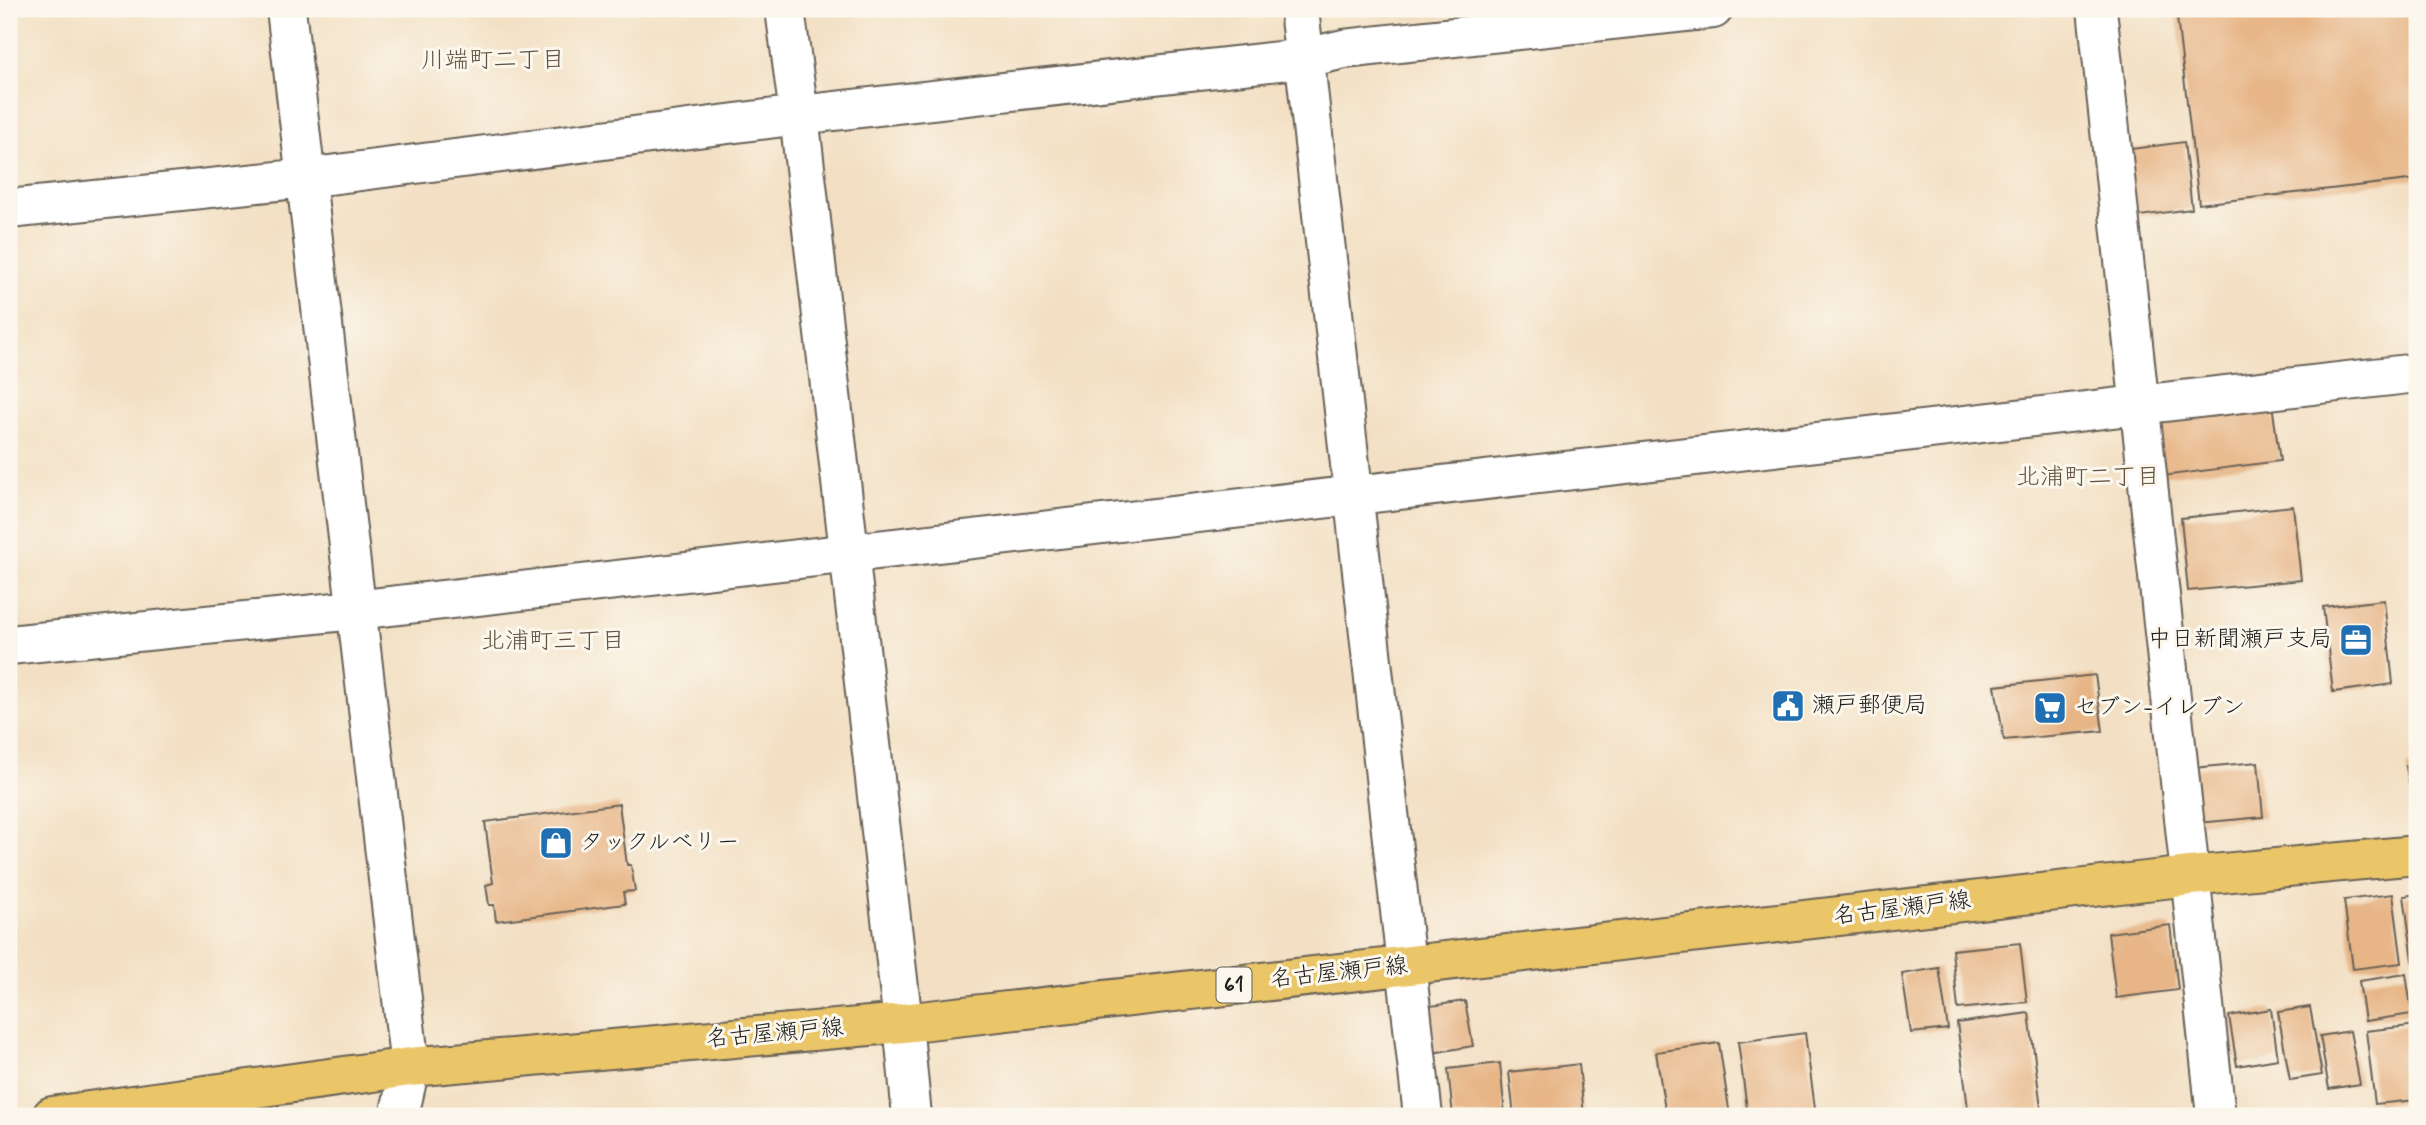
<svg xmlns="http://www.w3.org/2000/svg" width="2426" height="1125" font-family="Mynerve,'Klee One',sans-serif">
  <style>
    .building { fill: #e7b586 }
    .lines { fill: none; stroke-linecap: round; stroke-linejoin: round }
    .minor-casing { stroke: #676157; stroke-width: 42 }
    .major-casing { stroke: #676157; stroke-width: 42 }
    .minor { stroke: #fff; stroke-width: 38 }
    .major { stroke: #ebc669; stroke-width: 38 }
    .labels { text-anchor: middle; dominant-baseline: central; stroke-width: 6; stroke-linejoin: round; paint-order: stroke }
    .shield { fill: #fbf7ec; stroke: #5f5e5a; stroke-width: 2 }
    .shield-label { font-size: 21px; font-weight: bold; fill: #1c1c1c }
    .poi-label { font-size: 23px; fill: #1c1c1c; stroke: #fbf7ec; text-anchor: start }
    .street-label { font-size: 23px; fill: #1c1c1c; stroke: #fbf7ec }
    .neighbourhood-label { font-size: 24px; fill: #635241; stroke: #fbf7ec }
  </style>
  <rect width="100%" height="100%" fill="#fbf7ec"/>
  <filter id="ink" filterUnits="userSpaceOnUse"><feTurbulence type="fractalNoise" baseFrequency=".0143" numOctaves="2"/><feDisplacementMap in="SourceGraphic" scale="14" xChannelSelector="R" yChannelSelector="G"/><feConvolveMatrix kernelMatrix="1 2 1 2 8 2 1 2 1" color-interpolation-filters="sRGB"/></filter>
  <filter id="wash" filterUnits="userSpaceOnUse"><feTurbulence type="fractalNoise" baseFrequency=".00686" numOctaves="4" result="noise"/><feDisplacementMap in="SourceGraphic" scale="28" xChannelSelector="R" yChannelSelector="G"/><feGaussianBlur stdDeviation="1.57" result="paint"/><feColorMatrix in="noise" values="0 0 0 0 0 0 0 0 0 0 0 0 0 0 0 0 0 1.4 0 .05"/><feComposite in="paint" operator="in"/></filter>
  <g filter="url(#wash)">
    <rect width="100%" height="100%" fill="#f3e0c4"/>
    <g id="blocks">
      <!-- building -->
      <path class="building" d="M2176,9H2417V179L2199,204Z
        M2184,142L2192,209L2125,218L2116,151Z
        M2272,404L2280,461L2155,477L2148,418Z
        M2293,506L2301,580L2188,591L2181,518Z
        M2384,600L2393,684L2333,692L2323,607Z
        M2095,675L2103,731L2004,740L1995,686Z
        M2258,762L2263,817L2198,823L2193,768Z
        M2417,764V807L2414,808L2406,766Z
        M619,804L627,865H631L635,891L623,892L625,904L496,921L494,905H489L486,885L493,883L485,822Z
        M2393,894L2402,963L2353,969L2344,900Z
        M2417,894V980H2416L2404,896Z
        M2170,925L2178,990L2116,998L2108,933Z
        M2020,943L2027,1002L1958,1009L1952,950Z
        M1939,968L1948,1029L1911,1033L1902,974Z
        M2406,974L2412,1014L2365,1021L2359,981Z
        M1465,1001L1473,1046L1432,1053L1424,1007Z
        M2310,1007L2322,1075L2290,1080L2278,1012Z
        M2271,1009L2278,1059L2237,1066L2229,1016Z
        M2029,1013L2042,1116H1969L1957,1023Z
        M2417,1025V1100L2375,1104L2366,1031Z
        M2350,1031L2360,1084L2329,1089L2320,1036Z
        M1805,1033L1816,1116H1748L1738,1042Z
        M1719,1043L1730,1116H1666L1656,1052Z
        M1500,1063L1505,1116H1453L1448,1069Z
        M1579,1064L1584,1116H1514L1509,1072Z"/>
    </g>
  </g>
  <g filter="url(#ink)">
    <use href="#blocks" fill-opacity="0" stroke="#676157" stroke-width="2"/>
    <g class="lines">
      <defs>
        <path id="minor" d="M286,9L410,1067L399,1116
          M785,9L799,115L903,1023L912,1116
          M1299,9L1423,1116
          M2097,9L2216,1116
          M9,209L306,178L799,115L1306,58L1344,49L1713,9
          M9,645L355,610L2417,373"/>
        <path id="major" d="M52,1116L410,1067L903,1023L2190,876L2417,855"/>
      </defs>
      <!-- minor casing -->
      <use href="#minor" class="minor-casing"/>
      <!-- major casing -->
      <use href="#major" class="major-casing"/>
      <!-- minor -->
      <use href="#minor" class="minor"/>
      <!-- major -->
      <use href="#major" class="major"/>
    </g>
  </g>
  <!-- icons -->
  <defs>
    <symbol id="office-square" viewBox="-11 -11 22 22"><rect x="-9" y="-9" width="18" height="18" rx="4" fill="#1f6fb2" stroke="#fbf7ec"/><path d="M-6-3h4V-5.5h4V-3h4V5H-6ZM-1-4.5V-3h2v-1.5ZM-6 0V1H6V0Z" fill="#fff"/></symbol>
    <symbol id="civic-square" viewBox="-11 -11 22 22"><rect x="-9" y="-9" width="18" height="18" rx="4" fill="#1f6fb2" stroke="#fbf7ec"/><path d="M-.6-6.5H3V-4.5H.6V-3L4-1V1h2V6H-6V1h2V-1L-.6-3ZM-1.2 2.5V6h2.4V2.5Z" fill="#fff"/></symbol>
    <symbol id="supermarket-square" viewBox="-11 -11 22 22"><rect x="-9" y="-9" width="18" height="18" rx="4" fill="#1f6fb2" stroke="#fbf7ec"/><path d="M-6-5.5h2.5l.6 2H6L4.5 2H-2.5L-4.4-4H-6ZM-1.5 3.2a1.3 1.3 0 1 0 .1 0ZM3 3.2a1.3 1.3 0 1 0 .1 0Z" fill="#fff"/></symbol>
    <symbol id="shop-square" viewBox="-11 -11 22 22"><rect x="-9" y="-9" width="18" height="18" rx="4" fill="#1f6fb2" stroke="#fbf7ec"/><path d="M-5-2.5h2.3a2.7 3.5 0 0 1 5.4 0H5L5.5 6h-11ZM-1.5-2.5h3a1.5 2.3 0 0 0-3 0Z" fill="#fff"/></symbol>
  </defs>
  <g fill-rule="evenodd">
    <use href="#office-square" x="2337" y="621" width="38" height="38"/>
    <use href="#civic-square" x="1769" y="687" width="38" height="38"/>
    <use href="#supermarket-square" x="2031" y="689" width="38" height="38"/>
    <use href="#shop-square" x="537" y="824" width="38" height="38"/>
  </g>
  <g class="labels">
    <!-- shield labels -->
    <rect class="shield" x="1216.5" y="967.5" width="35" height="35" rx="5"/>
    <g class="shield-label">
      <text x="1234" y="985">61</text>
    </g>
    <!-- poi labels -->
    <g class="poi-label">
      <text x="2332" y="640" text-anchor="end">中日新聞瀬戸支局</text>
      <text x="1812" y="706">瀬戸郵便局</text>
      <text x="2074" y="708">セブン-イレブン</text>
      <text x="580" y="843">タックルベリー</text>
    </g>
    <!-- street labels -->
    <g class="street-label">
      <text transform="translate(1902 909) rotate(-7)">名古屋瀬戸線</text>
      <text transform="translate(1339 973) rotate(-6)">名古屋瀬戸線</text>
      <text transform="translate(775 1034) rotate(-5)">名古屋瀬戸線</text>
    </g>
    <!-- neighbourhood labels -->
    <g class="neighbourhood-label">
      <text x="493" y="60">川端町二丁目</text>
      <text x="2088" y="477">北浦町二丁目</text>
      <text x="553" y="641">北浦町三丁目</text>
    </g>
  </g>
  <!-- margin -->
  <rect width="2426" height="1125" fill="none" stroke="#fbf7ec" stroke-width="35"/>
</svg>
